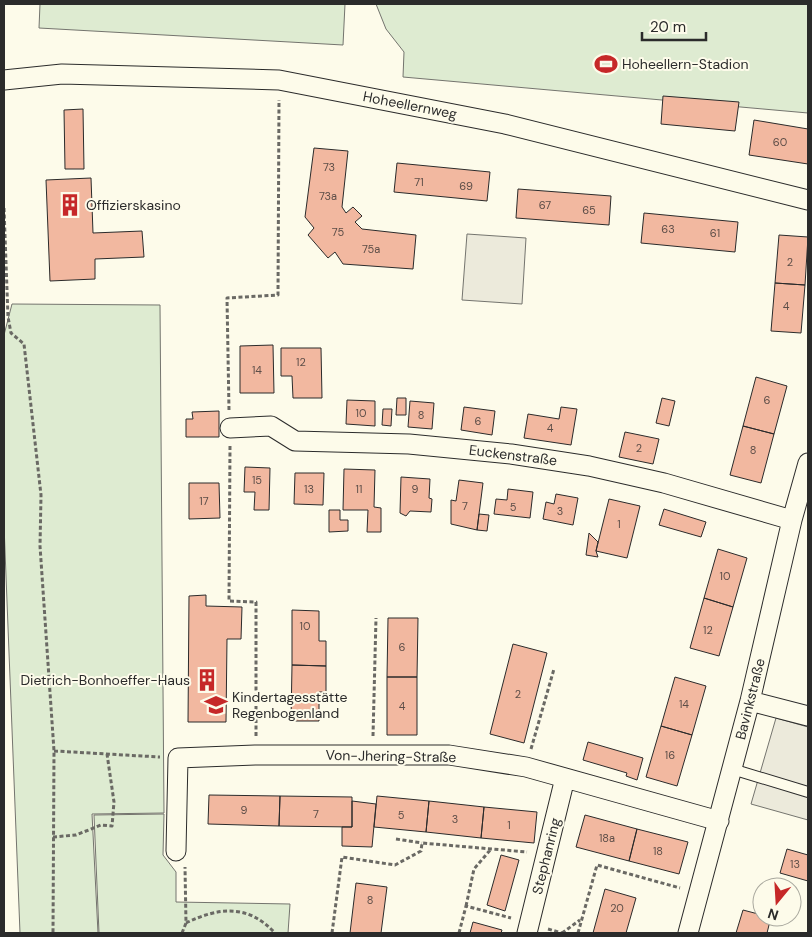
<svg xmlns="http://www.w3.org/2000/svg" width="812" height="937" font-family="'DM Sans',sans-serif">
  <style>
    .green { fill: #deebd1; stroke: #74746e }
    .parking { fill: #eceadb; stroke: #74746e }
    .building { fill: #f2b8a0; stroke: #2b2b2b }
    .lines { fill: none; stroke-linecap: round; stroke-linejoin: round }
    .service-casing { stroke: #2b2b2b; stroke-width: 12 }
    .minor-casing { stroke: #2b2b2b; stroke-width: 21 }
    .path { stroke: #6a6964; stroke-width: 3; stroke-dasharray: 4 2.5; stroke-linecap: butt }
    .service { stroke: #fdfbea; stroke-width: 10 }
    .minor { stroke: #fdfbea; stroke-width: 19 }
    .labels { text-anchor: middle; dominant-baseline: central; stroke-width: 4; stroke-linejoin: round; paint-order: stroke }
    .number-label { font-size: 11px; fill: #5d4e48 }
    .poi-label { font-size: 14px; fill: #2b2b2b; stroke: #fdfbea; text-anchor: start }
    .street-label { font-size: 14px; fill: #2b2b2b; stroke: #fdfbea }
  </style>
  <rect width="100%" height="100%" fill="#fdfbea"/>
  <!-- green -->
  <path class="green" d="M40,4H345L343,45L39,28Z
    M376,4H808V113L403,77L404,52L386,29Z
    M12,304L160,305L164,813L92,814L98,933H20L4,525V335Z
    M164,814L163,855L176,872V902L290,904L288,933H99L94,815Z"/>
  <!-- parking -->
  <path class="parking" d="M467,234L526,238L522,304L462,300Z
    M776,718L808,727V820L751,804Z"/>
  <!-- building -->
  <path class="building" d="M663,96L739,102L735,131L661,124Z
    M83,109L84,169H65L64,110Z
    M754,120L808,129V164L749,155Z
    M314,148L348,151L342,207L346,213L353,207L362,216L355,222L362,229L416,235L413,269L343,264L335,252L328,258L308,235L314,228L305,217Z
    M397,163L490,172L487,201L394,192Z
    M91,178L93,233L142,231L144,257L95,259V279L50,281L46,180Z
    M518,189L611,196L609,225L516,218Z
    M644,213L738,222L735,252L641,243Z
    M779,235L808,237L805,285L775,283Z
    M775,283L805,285L801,333L771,331Z
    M273,345L274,393H240V346Z
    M281,348H321L322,398H293L292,376H281Z
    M756,377L787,386L774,434L743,426Z
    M397,398H406V415H396Z
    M662,398L675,401L669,426L656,423Z
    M347,400L375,401V426L346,424Z
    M410,401L434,403L432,429L408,427Z
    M464,407L495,411L492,435L461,430Z
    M561,407L577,409L571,445L524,438L528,414L559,419Z
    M383,409H392L391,426L382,425Z
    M219,411V437H186V419H193L192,412Z
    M743,426L774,434L761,483L730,475Z
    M625,432L659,439L653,464L619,457Z
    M245,467L270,468L269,510H254L255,492H244Z
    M344,469L375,470L374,507L381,508V532H367L368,510H343Z
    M295,473H324L323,505L294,504Z
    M401,477L430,479L429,498L432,499L431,512L410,511L406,516L400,513Z
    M459,480L483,483L477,530L451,524V500L456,501Z
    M189,483H219L220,518L189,519Z
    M508,489L533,492L530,518L494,514L496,499L507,500Z
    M556,494L578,498L573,525L543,519L546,502L554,504Z
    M609,499L640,506L627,558L596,551Z
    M664,509L706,522L701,537L659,525Z
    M329,510H340V520H348V531L329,532Z
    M479,514L489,515L487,531L477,530Z
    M589,533L598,542L596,551L598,557L586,555Z
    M718,549L747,558L733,607L704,598Z
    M206,595V606L242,607L241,639H227L226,722H188L189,596Z
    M704,598L733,607L719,656L690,648Z
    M292,610L319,611V641H326V666L292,665Z
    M388,618H418L417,677H387Z
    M513,644L547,653L524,743L490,734Z
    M292,665L326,666V692H319V721H291Z
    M387,677H417V735H387Z
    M675,677L706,686L692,735L661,726Z
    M661,726L692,735L677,786L646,777Z
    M588,742L643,758L637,780L626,776L627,773L583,760Z
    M209,795L280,796L279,826L208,824Z
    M280,796L352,797V827L279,826Z
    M377,796L429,801L426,832L374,827Z
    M352,801L376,804L372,847L342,846V827H352Z
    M429,801L484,807L481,838L426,832Z
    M484,807L537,812L534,843L481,838Z
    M585,815L637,829L629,861L576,847Z
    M637,829L688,842L679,874L629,861Z
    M787,849L808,855V881L780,873Z
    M501,855L519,860L505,911L487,905Z
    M356,883L387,887L381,933H350Z
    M605,889L636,898L626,933H593Z
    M743,910L762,915V917H771L767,933H736Z
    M473,922L502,930L501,933H470Z"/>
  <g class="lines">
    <defs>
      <path id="service" d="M732,769L808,792"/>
      <path id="minor" d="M4,80L62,74L279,80L505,124L808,200
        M230,428L271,426L295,441L409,444L511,454L589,466L664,483L792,520
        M750,701L808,716
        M176,851L178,758L255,755H449L526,767L719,821
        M527,933L565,778
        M688,933L750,701L792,520L808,463"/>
    </defs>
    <!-- service casing -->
    <use href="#service" class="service-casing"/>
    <!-- minor casing -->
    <use href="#minor" class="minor-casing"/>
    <!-- path -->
    <path class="path" d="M4,208L8,317L11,333L24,344L41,495L40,546L54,751L53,933
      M229,410L227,298L278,295L279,100
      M230,446L229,601L256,602V737
      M373,736L376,618
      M531,749L554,669
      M54,751L160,757
      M53,837L76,835L101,825L112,826L114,802L107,754
      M396,839L422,843
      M466,906L474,869L491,849
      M186,923C219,907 248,904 275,933
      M548,929L562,933
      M182,933L186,923L185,867
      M332,933L342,857L395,865L421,851L422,843L527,852
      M459,933L466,906L511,918
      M562,933L580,920
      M578,933L597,865L680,888"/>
    <!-- service -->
    <use href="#service" class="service"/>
    <!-- minor -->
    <use href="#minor" class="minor"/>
  </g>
  <!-- icons -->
  <defs>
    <symbol id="stadium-bare" viewBox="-9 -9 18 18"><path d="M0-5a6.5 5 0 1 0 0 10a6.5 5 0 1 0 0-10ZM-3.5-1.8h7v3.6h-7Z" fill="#c62828" stroke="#fdfbea" stroke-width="2.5" paint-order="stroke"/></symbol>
    <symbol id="building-bare" viewBox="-9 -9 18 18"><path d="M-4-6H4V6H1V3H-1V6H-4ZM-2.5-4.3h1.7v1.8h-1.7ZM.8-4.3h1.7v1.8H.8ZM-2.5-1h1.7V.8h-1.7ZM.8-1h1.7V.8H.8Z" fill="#c62828" stroke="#fdfbea" stroke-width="2.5" paint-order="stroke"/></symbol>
    <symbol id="school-bare" viewBox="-9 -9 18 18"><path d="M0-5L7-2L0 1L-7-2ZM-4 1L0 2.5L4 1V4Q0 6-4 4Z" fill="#c62828" stroke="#fdfbea" stroke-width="2.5" paint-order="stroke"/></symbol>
  </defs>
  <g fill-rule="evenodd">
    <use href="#stadium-bare" x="590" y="48" width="32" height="32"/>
    <use href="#building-bare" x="54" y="189" width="32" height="32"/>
    <use href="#building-bare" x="191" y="664" width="32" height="32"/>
    <use href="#school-bare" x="200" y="689" width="32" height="32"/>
  </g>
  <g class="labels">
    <!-- number labels -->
    <g class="number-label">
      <text x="780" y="142">60</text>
      <text x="329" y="167">73</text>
      <text x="419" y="182">71</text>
      <text x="466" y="186">69</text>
      <text x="328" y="196">73a</text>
      <text x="545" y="205">67</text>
      <text x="589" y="210">65</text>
      <text x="668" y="229">63</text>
      <text x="338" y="232">75</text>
      <text x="715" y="233">61</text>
      <text x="371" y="249">75a</text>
      <text x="790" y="262">2</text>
      <text x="786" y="306">4</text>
      <text x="301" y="362">12</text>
      <text x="257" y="370">14</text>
      <text x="767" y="400">6</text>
      <text x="361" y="413">10</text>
      <text x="421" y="415">8</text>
      <text x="478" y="421">6</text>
      <text x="550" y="428">4</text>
      <text x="639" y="448">2</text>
      <text x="753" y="450">8</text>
      <text x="257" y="480">15</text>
      <text x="309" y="489">13</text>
      <text x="359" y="489">11</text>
      <text x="415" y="489">9</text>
      <text x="204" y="501">17</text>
      <text x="465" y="506">7</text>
      <text x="513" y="507">5</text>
      <text x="560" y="511">3</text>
      <text x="619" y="524">1</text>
      <text x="725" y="576">10</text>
      <text x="305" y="626">10</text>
      <text x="708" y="630">12</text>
      <text x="402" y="647">6</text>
      <text x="518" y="694">2</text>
      <text x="684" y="704">14</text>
      <text x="402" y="706">4</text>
      <text x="670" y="755">16</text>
      <text x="244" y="810">9</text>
      <text x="316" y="814">7</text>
      <text x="401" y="815">5</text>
      <text x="455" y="819">3</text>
      <text x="509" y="825">1</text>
      <text x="607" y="838">18a</text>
      <text x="658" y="851">18</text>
      <text x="795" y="864">13</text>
      <text x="370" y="900">8</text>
      <text x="617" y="908">20</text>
    </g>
    <!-- poi labels -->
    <g class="poi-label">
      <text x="622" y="64">Hoheellern-Stadion</text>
      <text x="86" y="205">Offizierskasino</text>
      <text x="190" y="680" text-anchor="end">Dietrich-Bonhoeffer-Haus</text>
      <text x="232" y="697">Kindertagesstätte<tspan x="232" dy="16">Regenbogenland</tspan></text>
    </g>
    <!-- street labels -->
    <g class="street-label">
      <text transform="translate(410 105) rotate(11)">Hoheellernweg</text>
      <text transform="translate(513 455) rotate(7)">Euckenstraße</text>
      <text transform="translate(750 699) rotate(-76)">Bavinkstraße</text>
      <text transform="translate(391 756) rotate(1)">Von-Jhering-Straße</text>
      <text transform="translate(546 856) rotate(-76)">Stephanring</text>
    </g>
  </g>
  <!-- border -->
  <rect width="812" height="937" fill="none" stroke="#2b2b2b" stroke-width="10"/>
  <!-- north arrow -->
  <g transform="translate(777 902) rotate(198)"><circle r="24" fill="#fdfbea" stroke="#a9a89e"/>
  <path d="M0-4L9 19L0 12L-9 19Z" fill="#c62828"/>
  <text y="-8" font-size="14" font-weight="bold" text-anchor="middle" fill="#2b2b2b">N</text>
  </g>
  <!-- scale -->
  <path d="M642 32v8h64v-8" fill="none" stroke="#2b2b2b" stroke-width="2.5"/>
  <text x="650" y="32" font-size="15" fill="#2b2b2b" stroke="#fdfbea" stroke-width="4" paint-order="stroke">20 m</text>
</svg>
